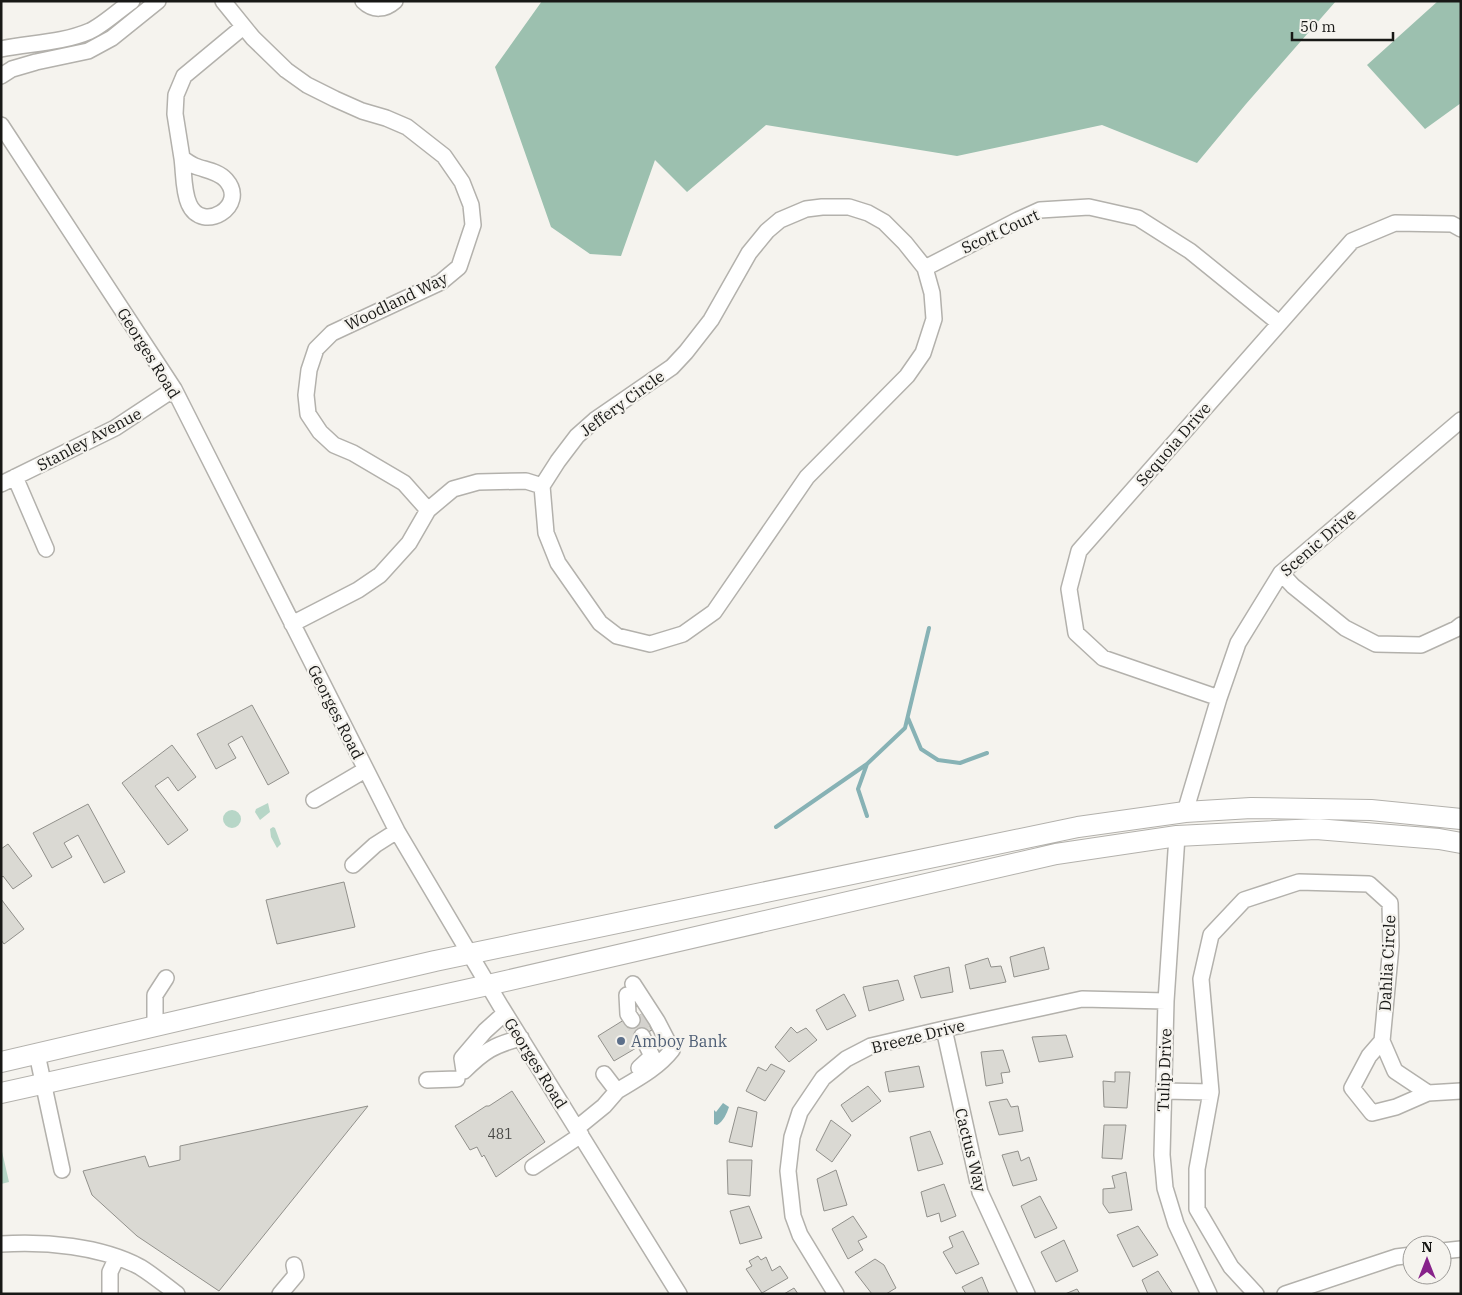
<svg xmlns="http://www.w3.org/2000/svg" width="1462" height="1295" font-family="'IBM Plex Serif',serif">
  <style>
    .green { fill: #b7d6c7 }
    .forest { fill: #9cc0af }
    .water { fill: #87b2b5 }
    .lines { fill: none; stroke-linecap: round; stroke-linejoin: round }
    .stream { stroke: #87b2b5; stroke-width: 4 }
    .building { fill: #dad9d3; stroke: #91908b }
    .minor-tunnel { stroke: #d4d2ce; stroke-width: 15; stroke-dasharray: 15 8; stroke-linecap: butt }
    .minor-casing { stroke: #b3b1ac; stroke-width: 18 }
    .major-casing { stroke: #b3b1ac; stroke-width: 22 }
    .minor { stroke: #fff; stroke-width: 15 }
    .major { stroke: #fff; stroke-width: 20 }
    .service-dot { fill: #5c6f8a; stroke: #f5f3ee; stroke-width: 2 }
    .labels { text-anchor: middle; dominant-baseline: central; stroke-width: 4.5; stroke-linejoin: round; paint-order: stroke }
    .number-label { font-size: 14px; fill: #484845 }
    .street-label { font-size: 16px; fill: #181816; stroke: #f5f3ee }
    .service-label { font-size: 16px; fill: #4e5e75; stroke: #f5f3ee; text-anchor: start }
  </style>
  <rect width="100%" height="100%" fill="#f5f3ee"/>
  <!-- green -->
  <path class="green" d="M268,803L270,812L260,820L255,812L256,809Z
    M223 819a9 9 0 1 1 18 0a9 9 0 1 1-18 0Z
    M273,827L275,828L281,844L277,848L271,837L270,829Z
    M1,1147L9,1182L1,1184Z"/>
  <!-- forest -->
  <path class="forest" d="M542,1H1336L1246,104L1197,163L1102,125L957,156L766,125L687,192L655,160L621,256L590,254L551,227L495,67Z
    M1438,1H1461V103L1425,129L1367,65Z"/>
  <!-- water -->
  <path class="water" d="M723,1103L729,1107C727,1113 723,1122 717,1125L714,1124V1110L716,1112Z"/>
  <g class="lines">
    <!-- stream -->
    <path class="stream" d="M908,718L921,749L938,760L960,763L987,753
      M867,764L858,789L867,816
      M776,827L867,764L905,728L929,628"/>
  </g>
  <!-- building -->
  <path class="building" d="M252,705L289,773L268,785L242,736L228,744L236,758L216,769L197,734Z
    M172,745L196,777L178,791L168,777L155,786L188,830L168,845L122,783Z
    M88,804L125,872L104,883L78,835L64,843L72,857L52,868L33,833Z
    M8,844L32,876L13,889L3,876L1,878V849Z
    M344,882L355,927L277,944L266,900Z
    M1,899L24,929L4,944L1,940Z
    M1044,947L1049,969L1014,977L1010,957Z
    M988,958L991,967L1001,966L1006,982L970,989L965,965Z
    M949,967L953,992L921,998L914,976Z
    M898,980L904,1000L869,1011L863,987Z
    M844,994L856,1016L827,1030L816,1010Z
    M642,1014L652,1030L639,1037L643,1044L614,1061L598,1036L627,1018L629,1021Z
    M791,1027L797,1033L806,1028L817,1040L789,1062L775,1047Z
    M1066,1035L1073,1057L1039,1062L1032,1037Z
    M1003,1050L1010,1072L1001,1073L1003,1083L986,1086L981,1052Z
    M771,1064L785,1071L765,1101L746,1091L758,1067L766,1071Z
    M919,1066L924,1087L889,1092L885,1072Z
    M1115,1072H1130L1127,1108L1104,1107L1103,1081L1115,1082Z
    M868,1086L881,1101L852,1122L841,1105Z
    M512,1091L545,1142L496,1177L484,1155L482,1157L477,1147L470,1150L455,1126L486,1106H489Z
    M1007,1099L1011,1107L1018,1106L1023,1131L999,1135L989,1102Z
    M368,1106L219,1291L137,1236L92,1195L83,1171L145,1156L149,1167L180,1160V1146Z
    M738,1107L757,1112L752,1147L729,1142Z
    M831,1120L851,1135L832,1162L816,1150Z
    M1104,1125H1126L1122,1159L1102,1158Z
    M930,1131L943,1164L918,1171L910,1137Z
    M1018,1151L1021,1161L1029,1157L1037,1180L1013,1186L1002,1155Z
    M727,1160H752L750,1196L728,1194Z
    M836,1170L847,1205L824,1211L817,1179Z
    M1126,1172L1132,1210L1109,1213L1103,1204V1189L1115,1188L1112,1176Z
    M944,1184L956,1216L941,1222L939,1213L927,1217L921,1192Z
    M1040,1196L1057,1228L1035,1238L1021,1206Z
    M749,1206L762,1238L740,1244L730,1211Z
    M853,1216L867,1237L858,1241L863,1250L848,1259L832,1229Z
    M1138,1226L1158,1255L1133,1267L1117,1235Z
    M963,1231L979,1264L956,1274L943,1252L953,1247L949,1237Z
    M1064,1240L1078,1271L1056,1282L1041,1252Z
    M758,1256L761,1260L766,1257L772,1271L780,1266L788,1278L762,1293L746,1269L752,1266L749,1261Z
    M875,1259L884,1265L896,1288L886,1294H872L855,1272Z
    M1158,1271L1173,1294H1148L1142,1280Z
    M982,1277L989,1294H966L962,1287Z
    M794,1288L798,1294H784Z
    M1077,1289L1080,1294H1065Z"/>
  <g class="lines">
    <!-- minor-tunnel -->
    <path class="minor-tunnel" d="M638,1016L648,1032"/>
    <defs>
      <path id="minor" d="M223,1L253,38L286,70L307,85L335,99L362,111L386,118L407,127L444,156L462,182L471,205L473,225L459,267L441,282L332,333L316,349L309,370L306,395L308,414L320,432L334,445L353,453L404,483L428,510
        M363,1C373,11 385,10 395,1
        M1,49C30,43 62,43 90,31C103,25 119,10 132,1
        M1,76L12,69L36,62L88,51L112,38L158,1
        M1,125L174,389L397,831L500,1005L679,1294
        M182,158C186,161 190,164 195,166C205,170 218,171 226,180C249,206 202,234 189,204C183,191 184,172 182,158Z
        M182,158L175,114L176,95L184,76L243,27
        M822,207H849L868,213L884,222L905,243L925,268L932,293L934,319L923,353L907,376L807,477L714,612L683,634L650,644L617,636L600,623L558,563L546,533L542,486L558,461L577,436L595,420L672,367L686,352L711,320L749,253L767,231L780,220L806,209Z
        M925,268L1018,220L1040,210L1089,207L1138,218L1190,251L1279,323
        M15,477L46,549
        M1,484L115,428L174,389
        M1281,573L1293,586L1345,628L1376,644L1421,645L1456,629L1461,625
        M292,624L358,590L380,575L409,543L428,510L453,489L478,482L526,481L542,486
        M1219,698L1103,658L1076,633L1069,589L1079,551L1352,241L1395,223L1452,224L1461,229
        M314,800L365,770
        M1185,812L1219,698L1238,643L1281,573L1461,420
        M1177,836L1166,1001L1162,1155L1165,1188L1176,1224L1209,1294
        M353,865L375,845L397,831
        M627,995L628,1014L632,1020
        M155,1027V995L166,978
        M944,1029L980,1192L1027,1294
        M1382,1041L1369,1056L1352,1088L1372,1113L1396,1107L1428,1093
        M37,1054L62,1170
        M639,1068L652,1056L642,1036
        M464,1071L462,1058L485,1031L505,1013
        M464,1071C484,1051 494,1045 521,1038
        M427,1080L457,1079
        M617,1091C637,1079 658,1068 672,1050L657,1021L633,984
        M1164,1091L1211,1092
        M577,1128L604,1106L617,1091L604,1074
        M533,1167L581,1135
        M1,1244C44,1241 101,1246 140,1267C153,1275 165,1285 177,1294
        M1442,1251L1461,1249
        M110,1294V1272L117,1257
        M280,1294L296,1275L294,1265
        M836,1294L800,1235L793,1216L788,1171L792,1137L800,1112L823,1078L846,1059L871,1046L944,1029L1082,999L1166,1001
        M1256,1294L1231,1267L1197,1209V1169L1211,1092L1201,979L1211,935L1244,900L1299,882L1369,884L1390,903L1391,946L1382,1041L1395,1071L1428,1093L1461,1091
        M1285,1294L1396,1257L1412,1255"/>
      <path id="major" d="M1,1062L435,961L1078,827L1185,812L1251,808L1371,810L1461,819
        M1,1093L488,985L1056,854L1177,836L1316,829L1439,839L1461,843"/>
    </defs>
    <!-- minor casing -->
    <use href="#minor" class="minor-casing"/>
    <!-- major casing -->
    <use href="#major" class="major-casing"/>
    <!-- minor -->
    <use href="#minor" class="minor"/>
    <!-- major -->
    <use href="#major" class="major"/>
  </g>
  <!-- markers -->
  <circle class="service-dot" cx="621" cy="1041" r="5"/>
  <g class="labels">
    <!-- number labels -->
    <g class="number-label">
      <text x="500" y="1134">481</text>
    </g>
    <!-- street labels -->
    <g class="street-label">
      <text transform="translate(1000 231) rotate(-25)">Scott Court</text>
      <text transform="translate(396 301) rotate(-26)">Woodland Way</text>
      <text transform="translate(149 353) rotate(58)">Georges Road</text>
      <text transform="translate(622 403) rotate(-36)">Jeffery Circle</text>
      <text transform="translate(89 439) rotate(-28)">Stanley Avenue</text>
      <text transform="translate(1173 444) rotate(-49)">Sequoia Drive</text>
      <text transform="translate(1318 542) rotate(-41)">Scenic Drive</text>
      <text transform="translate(336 712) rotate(63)">Georges Road</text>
      <text transform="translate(1387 963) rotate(-87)">Dahlia Circle</text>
      <text transform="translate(918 1036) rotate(-14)">Breeze Drive</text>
      <text transform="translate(536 1063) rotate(58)">Georges Road</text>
      <text transform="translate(1164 1070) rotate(-88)">Tulip Drive</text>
      <text transform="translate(971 1150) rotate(76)">Cactus Way</text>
    </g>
    <!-- service labels -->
    <g class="service-label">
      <text x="631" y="1041">Amboy Bank</text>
    </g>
  </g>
  <!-- border -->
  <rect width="1462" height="1295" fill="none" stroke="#181816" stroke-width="5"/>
  <!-- north arrow -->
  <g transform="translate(1427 1260)"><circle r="24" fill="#f5f3ee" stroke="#9d9b98"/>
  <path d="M0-4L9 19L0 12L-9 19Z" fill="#87228a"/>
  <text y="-8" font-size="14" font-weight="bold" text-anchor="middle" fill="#181816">N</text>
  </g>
  <!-- scale -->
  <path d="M1292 32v8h101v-8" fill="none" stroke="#181816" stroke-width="2.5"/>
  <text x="1300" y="32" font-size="15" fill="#181816" stroke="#f5f3ee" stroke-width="4" paint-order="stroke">50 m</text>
</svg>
